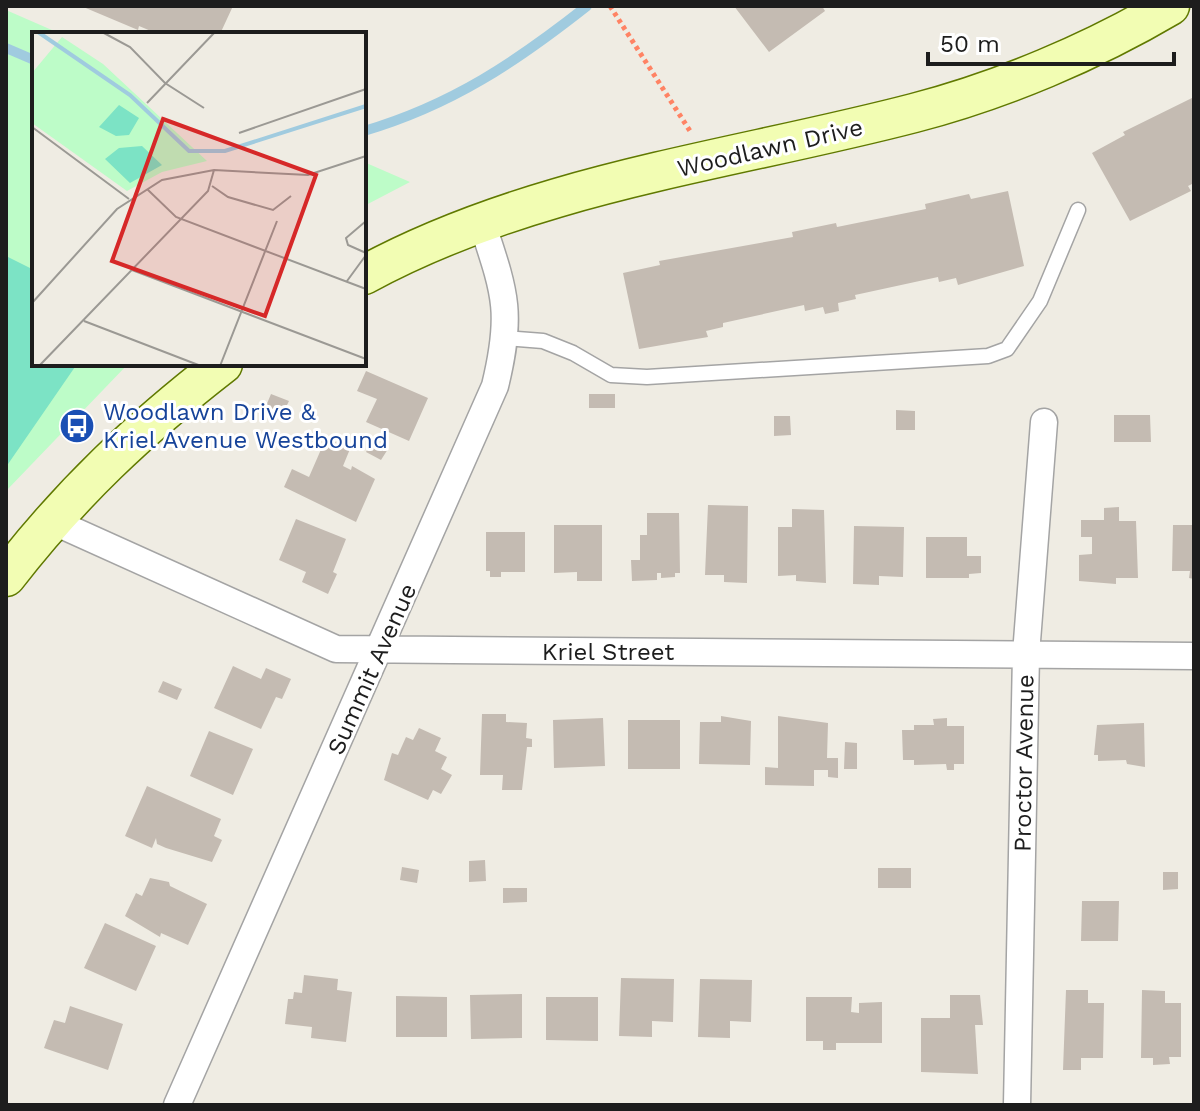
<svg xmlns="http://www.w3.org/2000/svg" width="1200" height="1111" font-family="'Work Sans',sans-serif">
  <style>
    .park { fill: #bdfcc8 }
    .pitch { fill: #7ce3c5 }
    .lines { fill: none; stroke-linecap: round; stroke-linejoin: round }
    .stream { stroke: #a0cbdf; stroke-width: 10 }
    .building { fill: #c4bbb2 }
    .lane-casing { stroke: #a4a4a4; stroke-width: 17 }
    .street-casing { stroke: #a4a4a4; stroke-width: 29 }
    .secondary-casing { stroke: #607900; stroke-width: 41 }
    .path { stroke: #ff8364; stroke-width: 5; stroke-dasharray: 4 4; stroke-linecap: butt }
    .lane { stroke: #fff; stroke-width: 14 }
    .street { stroke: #fff; stroke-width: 26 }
    .secondary { stroke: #f2fdb3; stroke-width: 38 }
    .labels { text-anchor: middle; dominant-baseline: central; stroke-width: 6; stroke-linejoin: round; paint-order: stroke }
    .street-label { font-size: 24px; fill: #1d1d1d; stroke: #fff }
    .transit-label { font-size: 24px; fill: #164399; stroke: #fff; text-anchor: start }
    .inset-river { fill: none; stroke: #a0cbdf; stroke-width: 4 }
    .inset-road { fill: none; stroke: #9b9994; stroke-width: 2 }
    .view { fill: #d62828; fill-opacity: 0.15; stroke: #d62828; stroke-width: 4 }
    .inset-edge { fill: none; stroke: #1d1d1d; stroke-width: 4 }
  </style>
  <rect width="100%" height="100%" fill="#efece3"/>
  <!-- park -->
  <path class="park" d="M6,10L61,34H34V364H128L6,491Z
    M364,162L410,182L364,206Z"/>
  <!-- pitch -->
  <path class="pitch" d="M6,256L34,270V364H77L6,467Z"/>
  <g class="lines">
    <!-- stream -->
    <path class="stream" d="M6,48L34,60
      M364,131C452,105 516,62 587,6"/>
  </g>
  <!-- building -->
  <path class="building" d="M81,6H233L220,34H158L139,26L138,30Z
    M734,6H822L825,11L769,52Z
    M1194,97V183L1188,186L1191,191L1130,221L1092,153L1125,135L1123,132Z
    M1008,191L1024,266L958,285L956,278L939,282L938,277L855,295L856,299L838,303L839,311L825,314L823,307L805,311L804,305L723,323V327L706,331L708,337L639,349L623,273L660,265L659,261L793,237L792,232L836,223L837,227L926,209L925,204L969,194L971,199Z
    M366,371L428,398L409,441L366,422L377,399L357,391Z
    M271,394L289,401L283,413L266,406Z
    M589,394H615V408H589Z
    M896,410L915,411V430H896Z
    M1114,415H1150L1151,442H1114Z
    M774,416H790L791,435L774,436Z
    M326,438L350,449L343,466L351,470L352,466L375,479L356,522L284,487L292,469L309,477Z
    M373,440L388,449L381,460L366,452Z
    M708,505L748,506L747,583L724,582V575H705Z
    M1119,507V521H1136L1138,578H1116V584L1079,581V555L1092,554V537H1081V520H1104V508Z
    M792,509L824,510L826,583L796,581V575L778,576V527H792Z
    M647,513H679L680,573H675V577L661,578V573H657V580L632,581L631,560H640V535H647Z
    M296,519L346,539L333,572L337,574L328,594L302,582L306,572L279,560Z
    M554,525H602V581H577V572L554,573Z
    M1173,525H1194V579L1189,578L1190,571H1172Z
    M854,526L904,527L903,577L879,576V585L853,584Z
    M486,532H525V572H501V577H490V571H486Z
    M926,537H967V556H981V573L969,574V578H926Z
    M233,666L261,679L266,668L291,679L282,699L276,697L261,729L214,708Z
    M163,681L182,689L177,700L158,692Z
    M482,714H506V722L527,723L526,738L532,739V747H527L522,790H502L503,775H480Z
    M721,716L751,721L750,765L699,764L700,722H721Z
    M778,716L828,723L827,758H838V778L828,777V770H814V786L765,785V767L778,768Z
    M603,718L605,766L554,768L553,720Z
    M947,718V726H964V764H954V770H947L946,764L914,765V760H903L902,730H914V725H934L933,719Z
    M628,720H680V769H628Z
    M1144,723L1145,767L1127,764L1126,760L1098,761V755H1094L1097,725Z
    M419,728L441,738L435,751L447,757L441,769L452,775L441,794L433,790L428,800L384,780L392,753L398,755L406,737L413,740Z
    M209,731L253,749L233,795L190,776Z
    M845,742L857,743V769H844Z
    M147,786L221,819L214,836L222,840L212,862L166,848L157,844L156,838L152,848L125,836Z
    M485,860L486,881L469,882V861Z
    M402,867L419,870L417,883L400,880Z
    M878,868H911V888H878Z
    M1163,872H1178V889L1163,890Z
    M150,878L169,882L170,886L207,904L188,945L161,933L160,937L125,916L136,893L142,896Z
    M503,888H527V902L503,903Z
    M1082,901H1119L1118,941H1081Z
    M105,923L156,946L136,991L84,968Z
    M304,975L338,979L337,990L352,992L346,1042L311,1038L312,1027L285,1024L288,999H293L294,992L302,993Z
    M621,978L674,979L673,1022L652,1021V1037L619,1036Z
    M700,979L752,980L751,1022L730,1021V1038L698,1037Z
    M1066,990H1088V1003H1104L1103,1058H1081V1070H1063Z
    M1142,990L1165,991V1003H1181V1057H1169L1170,1064L1153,1065V1058H1141Z
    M522,994V1038L471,1039L470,995Z
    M950,995H980L983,1025H975L978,1074L921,1072V1018H950Z
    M396,996L447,997V1037H396Z
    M546,997H598V1041L546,1040Z
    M806,997H852L851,1012L859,1013V1003L882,1002V1043H836V1050H823V1041H806Z
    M70,1006L123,1024L108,1070L44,1048L54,1020L65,1023Z"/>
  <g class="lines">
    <defs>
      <path id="lane" d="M506,338L543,341L573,353L611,375L647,377L988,356L1007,349L1040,301L1078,210"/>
      <path id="street" d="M50,520L336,649L1194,656
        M177,1105L495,386C513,312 505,293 482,223
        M1017,1105L1026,654L1044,422"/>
      <path id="secondary" d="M364,275C533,183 730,161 914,113C1002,90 1092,52 1170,6
        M6,577C72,492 138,430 223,364"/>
    </defs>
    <!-- lane casing -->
    <use href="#lane" class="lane-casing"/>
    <!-- street casing -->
    <use href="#street" class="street-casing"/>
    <!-- secondary casing -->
    <use href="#secondary" class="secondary-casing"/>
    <!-- path -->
    <path class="path" d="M610,6L690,131"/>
    <!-- lane -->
    <use href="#lane" class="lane"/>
    <!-- street -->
    <use href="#street" class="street"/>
    <!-- secondary -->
    <use href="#secondary" class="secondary"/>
  </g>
  <!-- icons -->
  <defs>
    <symbol id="bus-disc" viewBox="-11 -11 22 22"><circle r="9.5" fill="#1a4fb4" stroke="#fff"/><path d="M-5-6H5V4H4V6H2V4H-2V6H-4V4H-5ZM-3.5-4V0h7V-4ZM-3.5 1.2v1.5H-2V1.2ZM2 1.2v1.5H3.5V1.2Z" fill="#fff"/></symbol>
  </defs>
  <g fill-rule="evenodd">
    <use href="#bus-disc" x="57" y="406" width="40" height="40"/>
  </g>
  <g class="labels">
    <!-- street labels -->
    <g class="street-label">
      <text transform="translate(770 148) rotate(-13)">Woodlawn Drive</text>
      <text x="608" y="652">Kriel Street</text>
      <text transform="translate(372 669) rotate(-66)">Summit Avenue</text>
      <text transform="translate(1024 763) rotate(-89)">Proctor Avenue</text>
    </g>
    <!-- transit labels -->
    <g class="transit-label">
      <text x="103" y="412">Woodlawn Drive &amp;<tspan x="103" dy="28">Kriel Avenue Westbound</tspan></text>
    </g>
  </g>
  <!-- overview -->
  <g transform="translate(32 32)">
    <rect width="334" height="334" fill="#efece3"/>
    <path d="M30,5L71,32L175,129L130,140L95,159L0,91V41Z" fill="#bdfcc8"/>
    <path d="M87,73L107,86L97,103L84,104L67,95ZM110,114L130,133L98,151L73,127L87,116Z" fill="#7ce3c5"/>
    <path class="inset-river" d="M6,0L98,63L157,119H193L334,74"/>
    <path class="inset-road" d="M70,0L98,15L133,51L172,76M115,71L183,0M0,95L97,167M207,101L334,57M180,154L196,165L241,178L259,164M115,157L144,185L334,257M334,189L314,206L316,213L334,221M100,238L334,327M315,249L334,223M0,271L85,177L130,148L182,138L276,143L334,124M52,289L169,334M7,334L176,159L182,138M188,334L245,189"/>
    <path class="view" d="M131,87L284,143L233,284L80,229Z"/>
    <rect width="334" height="334" class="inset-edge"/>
  </g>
  <!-- border -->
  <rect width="1200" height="1111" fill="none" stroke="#1d1d1d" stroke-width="16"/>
  <!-- scale -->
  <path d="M928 52v12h246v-12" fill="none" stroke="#1d1d1d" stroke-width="4"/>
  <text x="940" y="52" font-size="24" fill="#1d1d1d" stroke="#ffffff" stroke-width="6" paint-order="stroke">50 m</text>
</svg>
